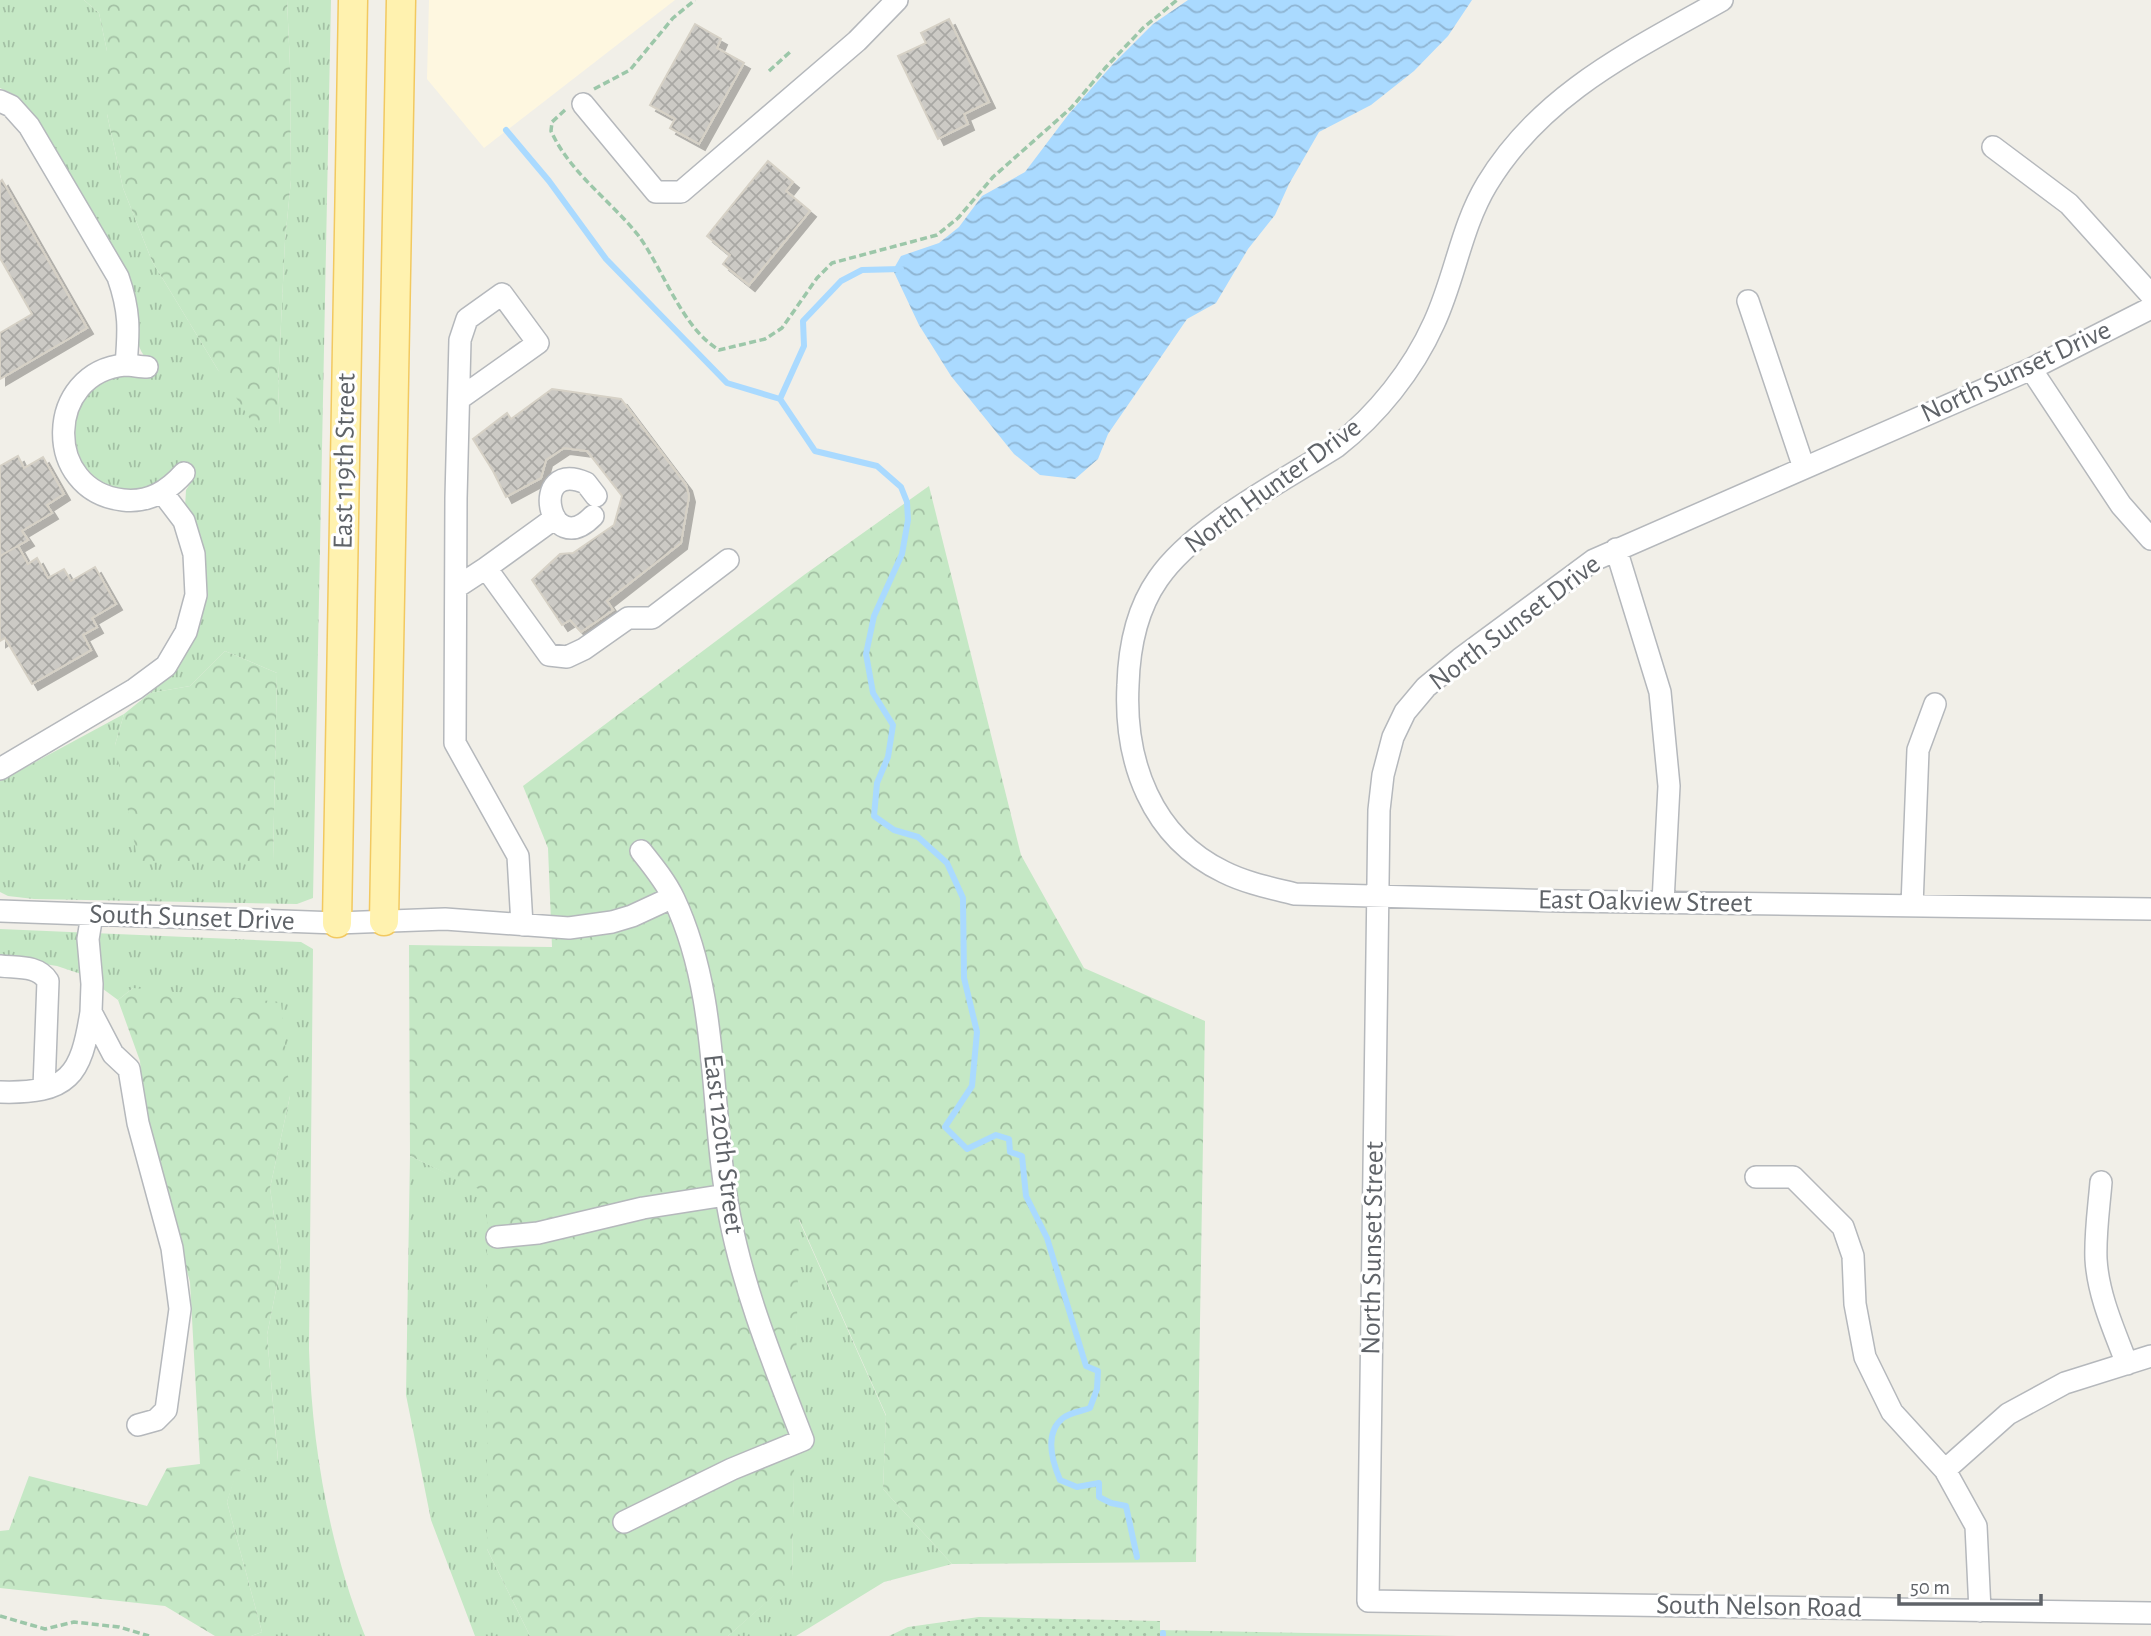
<svg xmlns="http://www.w3.org/2000/svg" width="2151" height="1636" font-family="'Alegreya Sans',sans-serif">
  <style>
    .commercial { fill: #fef7e0 }
    .grass { fill: url(#grass-tufts) }
    .forest { fill: url(#forest-crowns) }
    .park { fill: url(#park-dots) }
    .water { fill: url(#water-waves) }
    .lines { fill: none; stroke-linecap: round; stroke-linejoin: round }
    .stream { stroke: #aadaff; stroke-width: 6 }
    .building { fill: url(#building-cross-hatch); stroke: #d6d1c6; stroke-width: 2; filter: url(#shadow) }
    .minor-casing { stroke: #b5b8bc; stroke-width: 24 }
    .major-casing { stroke: #f2c960; stroke-width: 31 }
    .path { stroke: #9cc7a9; stroke-width: 3.5; stroke-dasharray: 7 3.5; stroke-linecap: butt }
    .minor { stroke: #fff; stroke-width: 21 }
    .major { stroke: #fff2af; stroke-width: 28 }
    .labels { text-anchor: middle; dominant-baseline: central; stroke-width: 6; stroke-linejoin: round; paint-order: stroke }
    .street-label { font-size: 28px; fill: #5f6368; stroke: #fff }
  </style>
  <defs>
    <pattern id="grass-tufts" width="24" height="20" patternUnits="userSpaceOnUse" patternTransform="scale(1.75)"><rect width="24" height="20" fill="#c5e8c5"/><path d="M3 7l-1-3M5 7V3M7 7l1-3M15 17l-1-3M17 17v-4M19 17l1-3" fill="none" stroke="#a3c0a4"/></pattern>
    <pattern id="forest-crowns" width="20" height="18" patternUnits="userSpaceOnUse" patternTransform="scale(1.75)"><rect width="20" height="18" fill="#c5e8c5"/><path d="M2 6a3 3 0 1 1 6 0M12 15a3 3 0 1 1 6 0" fill="none" stroke="#a3c0a4"/></pattern>
    <pattern id="park-dots" width="8" height="8" patternUnits="userSpaceOnUse" patternTransform="scale(1.75)"><rect width="8" height="8" fill="#c5e8c5"/><path d="M2 2h.1M6 6h.1" fill="none" stroke="#a3c0a4" stroke-width="1.8" stroke-linecap="round"/></pattern>
    <pattern id="water-waves" width="16" height="10" patternUnits="userSpaceOnUse" patternTransform="scale(1.75)"><rect width="16" height="10" fill="#aadaff"/><path d="M0 5q4-4 8 0t8 0" fill="none" stroke="#8eb4d2"/></pattern>
    <pattern id="building-cross-hatch" width="8" height="8" patternUnits="userSpaceOnUse" patternTransform="scale(1.75)"><rect width="8" height="8" fill="#cccac5"/><path d="M0 0l8 8M0 8l8-8" fill="none" stroke="#a9a8a4"/></pattern>
    <filter id="shadow"><feDropShadow dx="6" dy="6" stdDeviation="0" flood-color="#0004"/></filter>
  </defs>
  <rect width="100%" height="100%" fill="#f1efe8"/>
  <!-- commercial -->
  <path class="commercial" d="M429,0H675L484,148L427,79Z"/>
  <!-- grass -->
  <path class="grass" d="M0,0H84L99,13L107,51V114L123,188L152,261L218,370L280,425L278,386L285,241L291,180L290,66L287,0H331L313,898L297,904L34,899L8,896L0,892V781L124,714L115,745L273,861L277,673L225,651L190,686L150,693L175,668L205,567L195,520L185,507L186,490L193,479L178,466C163,482 151,492 128,490C47,481 65,361 143,377L147,359C131,344 140,318 135,299C133,291 129,284 127,277L34,117L15,95L0,88Z
    M0,929L301,942L313,949L309,1349C312,1448 329,1544 365,1636H251L262,1632L227,1502L236,1472L278,1460L267,1335L281,1265L270,1188L290,1096L133,988L118,1000L84,975L57,966L0,957Z
    M410,1156L487,1192V1549L530,1636H475L431,1520L406,1395Z
    M798,1218L886,1416L883,1489L952,1564L884,1582L796,1636H728L792,1579Z"/>
  <!-- forest -->
  <path class="forest" d="M84,0H287L290,66L291,180L285,241L278,386L280,425L256,428L218,370L152,261L123,188L107,114V51L99,13Z
    M929,486L1021,855L1084,968L1205,1021L1196,1562L952,1564L883,1489L886,1415L799,1219L792,1580L728,1636H530L487,1549V1193L410,1156L409,945L552,947L548,848L523,786L804,575Z
    M225,651L277,673L273,861H138L115,745L124,714L150,693L190,686Z
    M133,988L281,1002L290,1096L270,1188L281,1265L267,1335L278,1461L237,1472L227,1502L262,1632L251,1636H215L165,1606L0,1588V1531L9,1530L29,1476L147,1506L167,1468L200,1464L190,1282L145,1125L140,1061L118,1000Z
    M949,1626L1459,1636H911Z"/>
  <!-- park -->
  <path class="park" d="M979,1617L1160,1621V1636H889L908,1627Z"/>
  <!-- water -->
  <path class="water" d="M1188,0H1472L1448,36L1414,71L1371,105L1319,132L1289,184L1275,215L1248,249L1216,303L1187,319L1108,434L1098,459L1075,479L1040,475L1014,454L951,376L919,325L893,270L901,256L939,243L959,227L982,196L1025,172L1068,115L1113,64L1153,24Z"/>
  <g class="lines">
    <!-- stream -->
    <path class="stream" d="M506,130L549,181L606,259L727,383L780,399L815,451L877,466L901,487L907,502L908,520L902,554L874,616L866,654L873,693L893,725L888,757L877,783L874,816L894,830L918,837L947,863L963,898L964,978L977,1032L972,1086L945,1127L967,1149L996,1135L1009,1139L1010,1152L1022,1156L1026,1196L1047,1238L1086,1366L1098,1371L1097,1389L1090,1408C1082,1411 1069,1413 1063,1418C1044,1433 1052,1461 1060,1480L1077,1487L1099,1483V1497L1111,1503L1126,1506L1137,1557
      M780,399L804,346L803,321L841,281L862,270L901,269
      M1163,1633V1636"/>
  </g>
  <!-- building -->
  <path class="building" d="M949,19L989,102L964,114L968,124L938,139L898,56L926,43L921,33Z
    M695,24L721,39L717,48L744,63L699,144L670,128L675,119L650,105Z
    M768,161L793,182L786,191L810,211L749,285L723,264L730,255L707,236Z
    M2,180L87,328L0,379V333L32,314L0,258V182Z
    M552,389L621,399L686,485L689,496L681,543L607,601L613,610L581,632L570,620L562,625L532,580L560,554L573,553L614,525L622,496L587,451L564,448L546,460L541,478L506,497L493,471L473,439L507,413L511,419Z
    M18,456L24,468L43,457L64,494L47,505L52,513L22,531L28,540L0,556V466Z
    M18,546L28,564L37,558L48,578L64,569L71,581L95,567L116,604L92,618L97,627L83,635L91,650L32,684L5,638L0,641V556Z"/>
  <g class="lines">
    <defs>
      <path id="minor" d="M1722,0C1632,51 1542,93 1487,184C1461,227 1455,278 1434,323C1413,370 1377,415 1336,447C1283,481 1193,527 1158,579C1137,609 1129,649 1128,685C1124,761 1151,837 1224,872C1246,883 1271,888 1295,894L1561,901L2151,909
        M0,101L11,106L29,126L118,277C130,311 129,330 126,365
        M583,104L656,192H681L857,41L897,0
        M1993,147L2069,204L2151,295
        M1748,301L1804,468
        M2151,308L2031,369L1594,560L1460,659L1426,687L1405,712L1393,737L1383,775L1379,810L1368,1601L2151,1613
        M147,367C140,367 132,365 125,365C45,372 42,491 123,500C149,503 168,491 184,473
        M2031,369L2121,505L2151,539
        M459,399L538,343L502,294L467,319L460,340L456,498L455,743L518,856L522,925
        M593,516C548,562 528,458 586,483L596,496
        M1616,549L1660,692L1669,786L1663,902
        M486,568L555,518
        M457,587L486,568L549,655L567,657L584,649L628,618H652L728,560
        M0,769L135,689L166,666L186,632L196,595L194,554L184,521L162,492
        M1912,906L1918,750L1935,704
        M0,911L337,923L445,919L569,928L612,922L632,916L673,897
        M92,915L88,939L92,984L91,1012L113,1054L129,1069L138,1123L172,1248L180,1309L166,1410L156,1420L138,1425
        M0,966C18,968 38,965 48,981L44,1088
        M0,1092C69,1094 81,1076 91,1012
        M1756,1177H1793L1843,1227L1853,1256L1855,1304L1865,1357L1892,1412L1945,1470L1976,1526L1980,1611
        M2101,1182C2099,1207 2095,1233 2096,1259C2098,1295 2114,1330 2127,1364
        M497,1237L538,1233L643,1208L726,1195
        M1945,1470L2008,1414L2065,1383L2151,1356
        M624,1522L732,1469L803,1440C775,1367 745,1295 730,1218C709,1113 721,999 674,899C666,882 653,866 641,851"/>
      <path id="major" d="M384,921L401,0
        M337,923L353,0"/>
    </defs>
    <!-- minor casing -->
    <use href="#minor" class="minor-casing"/>
    <!-- major casing -->
    <use href="#major" class="major-casing"/>
    <!-- path -->
    <path class="path" d="M769,71L790,52
      M594,89L630,70L673,18L695,0
      M565,110L552,122L551,131C570,173 610,200 638,235C664,270 681,327 719,350L765,339L782,328L817,278L832,263L937,235L958,218L993,177L1071,108L1106,67L1143,28L1177,0
      M0,1616L45,1629L74,1622L119,1627L149,1636"/>
    <!-- minor -->
    <use href="#minor" class="minor"/>
    <!-- major -->
    <use href="#major" class="major"/>
  </g>
  <g class="labels">
    <!-- street labels -->
    <g class="street-label">
      <text transform="translate(2016 372) rotate(-25)">North Sunset Drive</text>
      <text transform="translate(345 461) rotate(-89)">East 119th Street</text>
      <text transform="translate(1273 486) rotate(-36)">North Hunter Drive</text>
      <text transform="translate(1515 623) rotate(-37)">North Sunset Drive</text>
      <text transform="translate(1645 902) rotate(1)">East Oakview Street</text>
      <text transform="translate(192 918) rotate(2)">South Sunset Drive</text>
      <text transform="translate(723 1144) rotate(83)">East 120th Street</text>
      <text transform="translate(1373 1248) rotate(-89)">North Sunset Street</text>
      <text transform="translate(1759 1607) rotate(1)">South Nelson Road</text>
    </g>
  </g>
  <!-- scale -->
  <path d="M1899 1594v10h142v-10" fill="none" stroke="#5f6368" stroke-width="3.5"/>
  <text x="1910" y="1594" font-size="21" fill="#5f6368" stroke="#ffffff" stroke-width="5" paint-order="stroke">50 m</text>
</svg>
